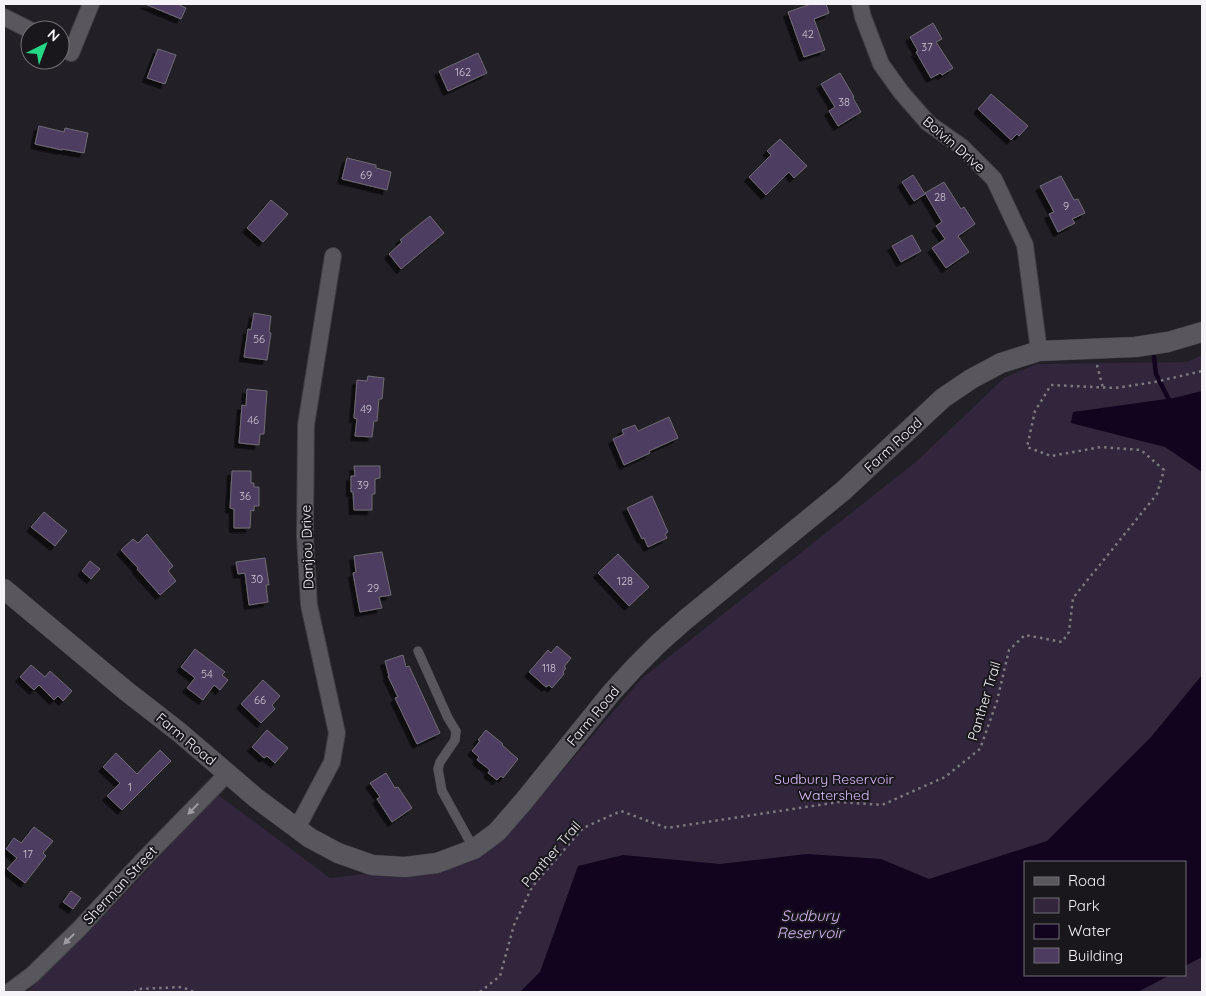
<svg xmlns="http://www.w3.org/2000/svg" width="1206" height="996" font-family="Quicksand,sans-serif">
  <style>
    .green { fill: #31263c; fill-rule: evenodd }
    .water { fill: #12031f }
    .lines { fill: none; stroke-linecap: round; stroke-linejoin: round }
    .stream { stroke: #12031f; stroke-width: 4.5 }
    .building { fill: #4e3c60; stroke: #706c74; filter: url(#shadow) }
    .service-casing { stroke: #3f3c42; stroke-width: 10 }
    .minor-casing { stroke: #3f3c42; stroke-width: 18 }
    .tertiary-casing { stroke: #3f3c42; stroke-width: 21 }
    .path { stroke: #7c7a80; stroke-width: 2.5; stroke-dasharray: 2.5 4; stroke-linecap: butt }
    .service { stroke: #59565e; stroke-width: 9 }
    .minor { stroke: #59565e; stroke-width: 16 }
    .tertiary { stroke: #59565e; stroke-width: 20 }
    .oneway { fill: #9f9da3 }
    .labels { text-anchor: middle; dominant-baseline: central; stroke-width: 4; stroke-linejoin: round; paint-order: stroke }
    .number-label { font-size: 11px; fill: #cbc5d2 }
    .street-label { font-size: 14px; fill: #f5f3f8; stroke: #19161c }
    .park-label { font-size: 14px; fill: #debfff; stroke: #19161c }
    .water-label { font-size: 15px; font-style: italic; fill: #d6b7f6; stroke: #19161c }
  </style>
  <defs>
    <filter id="shadow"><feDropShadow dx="-4.5" dy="4.5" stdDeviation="0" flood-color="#0009"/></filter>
  </defs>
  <rect width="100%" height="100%" fill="#221f26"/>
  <!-- green -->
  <path class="green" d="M1202,355V992H27C93,929 155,862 217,794L330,878L457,864L545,791L642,678L917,461L1004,378L1037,364L1187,362ZM1025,862H1185V975H1025Z"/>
  <!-- water -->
  <path class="water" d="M1202,391V472L1165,447L1071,423L1073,412L1174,398Z
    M1202,675V957L1185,966V862H1025V975H1170L1138,992H520L540,972L578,866L623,855L720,864L807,854L881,859L929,879L1047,841L1151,737Z"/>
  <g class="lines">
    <!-- stream -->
    <path class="stream" d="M1154,357L1156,374L1170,402"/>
  </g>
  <!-- building -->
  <path class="building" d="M145,4H177L186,8L181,19Z
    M811,4H826L829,13L814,19L825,50L804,57L788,12Z
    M933,23L942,39L936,42L953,68L942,75L940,73L931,78L916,52L918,51L910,37Z
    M158,49L176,55L165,84L147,78Z
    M478,53L487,73L448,91L439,71Z
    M840,73L854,97L853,98L861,112L838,126L829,111L835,107L821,84Z
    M991,94L1028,126L1019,136L1017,134L1011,140L978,109Z
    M39,126L64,132L65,128L88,133L84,153L62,149V150L35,144Z
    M780,139L807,166L794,178L789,172L766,195L749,177L771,155L767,151Z
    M347,158L376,165V168L391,172L387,190L342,179Z
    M913,175L925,194L914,201L902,182Z
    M1061,176L1074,200L1078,199L1085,213L1072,219L1075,223L1058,232L1049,214L1054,212L1040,186Z
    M944,182L961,209L964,207L975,224L958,236L969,252L946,268L932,248L945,239L936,226L942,222L925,193Z
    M271,200L288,214L263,242L247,228Z
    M430,216L444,233L401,269L389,254L402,242L400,240Z
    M912,235L921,251L901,262L892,246Z
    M254,313L271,316L269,332L271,333L267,360L244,357L248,329L251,330Z
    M368,376L384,378L382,399H379L377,421H374L372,437L355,436L357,419L354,418L357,380L367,381Z
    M247,389L267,391L264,434H260L259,445L239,443L242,405L246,406Z
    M669,417L678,438L649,451L650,453L624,465L613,439L624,434L622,430L635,425L638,431Z
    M354,466H380V478L375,479V494H372V510H354L353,492H351V476H355Z
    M232,471H251V483H254V487H259V506H254V511L251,510L250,528H234V509L230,508Z
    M652,496L668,532L665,534L667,538L648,547L644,538L642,539L627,508Z
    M44,512L67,531L55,546L31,527Z
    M147,534L173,566L168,571L176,581L160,595L137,569L138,568L121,550L133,539L138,543Z
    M382,552L391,595L379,597L382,608L360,612L353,573L356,572L354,556Z
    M618,554L649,587L629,606L598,573Z
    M265,558L269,585H266L268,602L249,605L245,573L238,574L236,562Z
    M90,561L100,569L91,579L82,571Z
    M557,646L571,658L564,667L566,668L563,672L564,674L552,688L549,685L546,687L529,672L548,650L551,653Z
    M195,649L225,672L222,675L228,680L220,690L214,685L203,700L187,688L195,678L181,667Z
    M403,655L406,667L409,666L440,733L417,744L395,698L398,697L388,676H389L385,661Z
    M31,665L45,677L50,671L72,691L63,701L58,696L54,700L39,685L34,690L20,677Z
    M263,680L280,696L272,705L275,709L261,723L241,704Z
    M267,730L288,748L275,763L267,756L264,758L252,747Z
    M486,730L503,744L502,745L518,759L503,778L501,776L497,780L488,773L490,770L477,760L479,757L472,751L480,741L478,740Z
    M160,750L171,761L122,810L107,796L120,783L103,767L116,753L137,774Z
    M386,773L395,788L398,787L412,808L392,822L377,799L380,797L370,783Z
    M34,827L53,841L43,853L46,856L25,883L7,869L17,858L6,849L14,838L21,843Z
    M71,891L81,898L73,909L63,902Z"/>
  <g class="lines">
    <defs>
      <path id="service" d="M418,651L448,718L456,731L455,740L440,762L438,769L442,791L474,849"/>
      <path id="minor" d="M860,4L863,17L881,64L901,92L928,123L962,147L994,179L1025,245L1039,351
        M4,17L30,30
        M60,45L71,53L91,4
        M297,828L332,762L337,733L309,605L305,537L306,425L333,256
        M9,992L32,975L80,928L143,860L227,774"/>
      <path id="tertiary" d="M4,589L125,690L179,732L256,798L310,838L338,853L372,865L405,867L437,863L474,849L497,832L523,802L612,692L635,667L659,643L685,620L843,491L943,398L971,379L1001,363L1039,351L1135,347L1168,342L1202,332"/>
    </defs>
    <!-- service casing -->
    <use href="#service" class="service-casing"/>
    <!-- minor casing -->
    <use href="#minor" class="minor-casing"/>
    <!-- tertiary casing -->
    <use href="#tertiary" class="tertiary-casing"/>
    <!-- path -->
    <path class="path" d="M1097,365L1103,388
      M134,992L139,989L182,987L194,992
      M480,992L500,976L514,925L532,887L583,828L621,811L667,828L839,802L882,805L945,777L980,749L997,701L1009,650L1025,635L1062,642L1069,632L1073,598L1157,494L1164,470L1141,450L1101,447L1051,456L1027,447L1035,411L1051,385L1115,388L1155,382L1202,371"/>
    <!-- service -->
    <use href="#service" class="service"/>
    <!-- minor -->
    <use href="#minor" class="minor"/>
    <!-- tertiary -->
    <use href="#tertiary" class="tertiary"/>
  </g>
  <!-- one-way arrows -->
  <defs><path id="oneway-solid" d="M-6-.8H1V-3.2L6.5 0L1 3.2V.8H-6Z" transform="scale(1.25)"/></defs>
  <g class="oneway">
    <use href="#oneway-solid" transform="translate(193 809) rotate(134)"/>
    <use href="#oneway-solid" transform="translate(69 939) rotate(135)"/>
  </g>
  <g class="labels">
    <!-- number labels -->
    <g class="number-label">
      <text x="808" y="34">42</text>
      <text x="927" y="47">37</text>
      <text x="463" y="72">162</text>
      <text x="844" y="102">38</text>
      <text x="366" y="175">69</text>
      <text x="940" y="197">28</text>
      <text x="1066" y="206">9</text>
      <text x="259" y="339">56</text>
      <text x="366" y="409">49</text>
      <text x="253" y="420">46</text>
      <text x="363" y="485">39</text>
      <text x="245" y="496">36</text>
      <text x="257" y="579">30</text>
      <text x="625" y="581">128</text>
      <text x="373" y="588">29</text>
      <text x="549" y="668">118</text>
      <text x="207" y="674">54</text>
      <text x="260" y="700">66</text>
      <text x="130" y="787">1</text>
      <text x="28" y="854">17</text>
    </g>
    <!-- street labels -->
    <g class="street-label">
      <text transform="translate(954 144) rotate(41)">Boivin Drive</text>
      <text transform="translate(893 445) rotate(-43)">Farm Road</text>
      <text transform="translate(307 547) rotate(-92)">Danjou Drive</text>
      <text transform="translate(984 701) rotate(-73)">Panther Trail</text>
      <text transform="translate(593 716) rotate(-50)">Farm Road</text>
      <text transform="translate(186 739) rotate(40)">Farm Road</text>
      <text transform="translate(551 854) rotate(-49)">Panther Trail</text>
      <text transform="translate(120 885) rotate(-47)">Sherman Street</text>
    </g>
    <!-- park labels -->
    <g class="park-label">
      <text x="834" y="779">Sudbury Reservoir<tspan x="834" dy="16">Watershed</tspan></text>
    </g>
    <!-- water labels -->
    <g class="water-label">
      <text x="810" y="915">Sudbury<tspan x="810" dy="17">Reservoir</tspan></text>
    </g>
  </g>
  <!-- border -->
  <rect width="1206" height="996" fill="none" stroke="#f5f3f8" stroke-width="10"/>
  <!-- legend -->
  <rect x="1024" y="861" width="162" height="115" fill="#19161c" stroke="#716e74"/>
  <rect x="1034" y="877" width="25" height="8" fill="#59565e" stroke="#716e74"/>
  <text x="1068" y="886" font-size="15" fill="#f5f3f8">Road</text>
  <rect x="1034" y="898" width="25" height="15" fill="#31263c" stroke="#716e74"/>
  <text x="1068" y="911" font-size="15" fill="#f5f3f8">Park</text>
  <rect x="1034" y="924" width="25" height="15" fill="#12031f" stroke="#716e74"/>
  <text x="1068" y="936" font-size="15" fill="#f5f3f8">Water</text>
  <rect x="1034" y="948" width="25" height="15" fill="#4e3c60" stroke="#716e74"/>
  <text x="1068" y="961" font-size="15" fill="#f5f3f8">Building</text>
  <!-- north arrow -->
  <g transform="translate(45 45) rotate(42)"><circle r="24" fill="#19161c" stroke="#716e74"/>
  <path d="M0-4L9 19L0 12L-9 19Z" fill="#24d886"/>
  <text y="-8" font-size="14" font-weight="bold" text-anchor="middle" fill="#f5f3f8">N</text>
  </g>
</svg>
